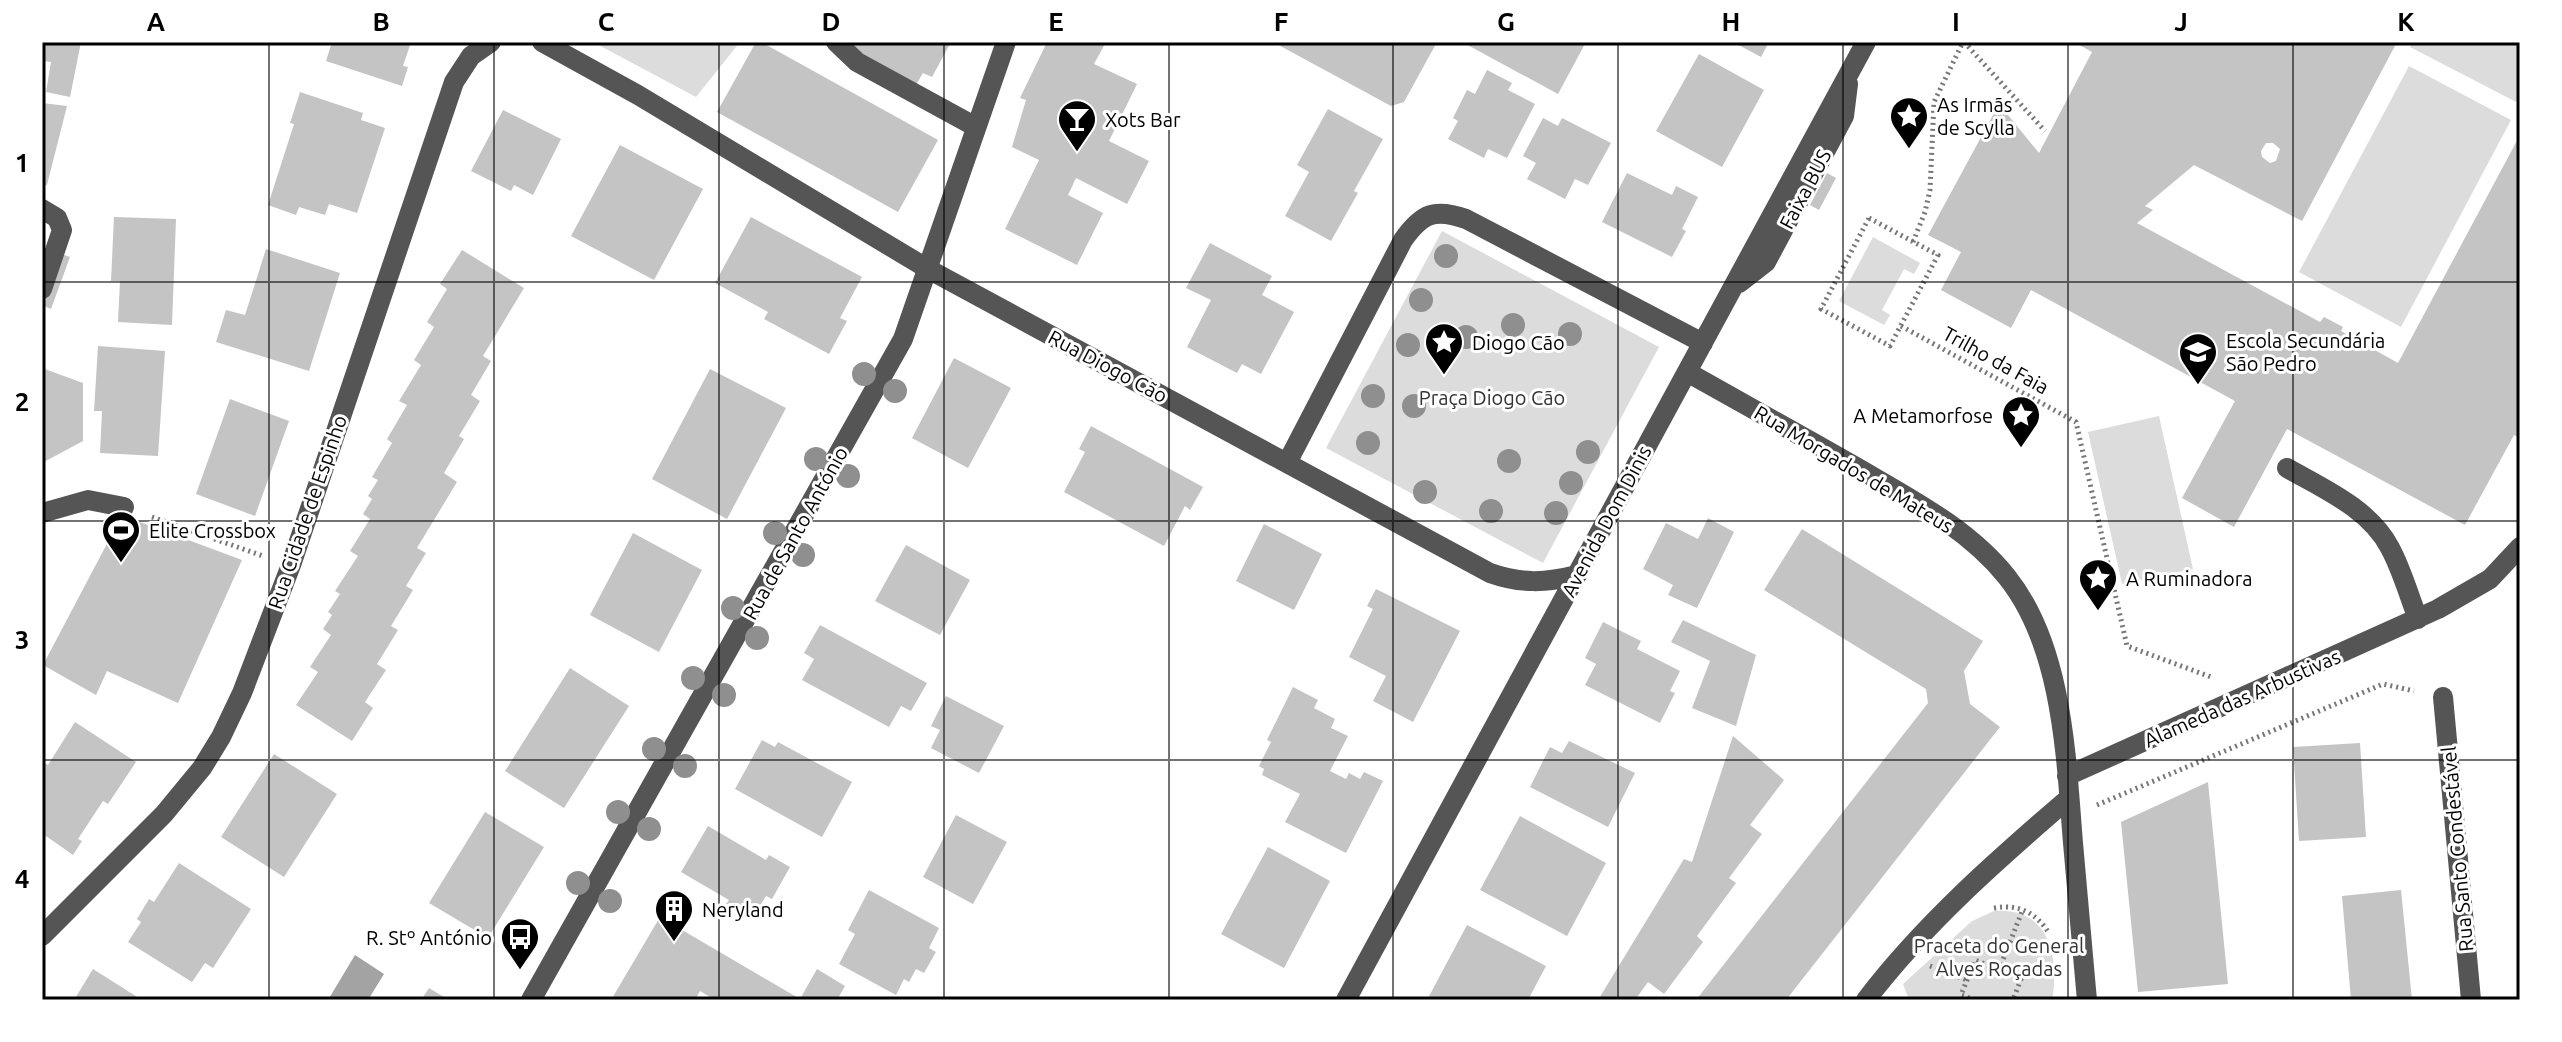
<svg xmlns="http://www.w3.org/2000/svg" width="2562" height="1042" font-family="Ubuntu,sans-serif">
  <style>
    .green { fill: #dcdcdc }
    .water { fill: #a3a3a3 }
    .building { fill: #c4c4c4; fill-rule: evenodd }
    .lines { fill: none; stroke-linecap: round; stroke-linejoin: round }
    .path { stroke: #777; stroke-width: 5; stroke-dasharray: 2 4; stroke-linecap: butt }
    .minor { stroke: #555; stroke-width: 20 }
    .tree { fill: #8f8f8f }
    .grid { fill: none; stroke: #000; stroke-width: 2; stroke-opacity: 0.55 }
    .labels { text-anchor: middle; dominant-baseline: central; stroke-width: 6; stroke-linejoin: round; paint-order: stroke }
    .poi-label { font-size: 20px; fill: #000; stroke: #fff; text-anchor: start }
    .street-label { font-size: 20px; fill: #000; stroke: #fff }
    .park-label { font-size: 20px; fill: #333; stroke: #fff }
    .neatline { fill: none; stroke: #000; stroke-width: 3 }
    .grid-label { font-size: 26px; text-anchor: middle; font-weight: bold; fill: #000 }
  </style>
  <rect width="100%" height="100%" fill="#fff"/>
  <!-- green -->
  <path class="green" d="M593,42H740L696,97Z
    M2413,42H2520V104L2410,47Z
    M2409,66L2511,120L2401,327L2299,272Z
    M1442,231L1659,347L1543,563L1326,448Z
    M1873,237L1920,263L1914,274L1904,269L1882,310L1890,315L1884,325L1839,301Z
    M2159,416L2193,569L2122,584L2088,432Z
    M1994,911C2049,907 2060,956 2052,1000H1909L1903,984L1972,921Z"/>
  <!-- water -->
  <path class="water" d="M355,955L384,974L368,1000H328Z"/>
  <!-- building -->
  <path class="building" d="M42,42H81L70,97L46,92L51,62L42,61Z
    M332,42H411L403,66L408,67L402,86L326,61Z
    M756,42H761L938,140L898,212L717,112Z
    M847,42H951L932,77L923,73L916,85L845,46Z
    M1047,42H1106L1094,64L1137,84L1109,141L1149,161L1127,204L1076,178L1068,195L1103,213L1077,265L1005,229L1039,160L1012,147L1026,100L1020,98Z
    M1273,42H1437L1404,102L1391,106Z
    M1462,42H1586L1558,94Z
    M1733,42H1769L1761,57Z
    M2074,42H2397L2302,221L2194,165L2145,206L2153,210L2137,223L2320,322L2324,317L2343,327L2341,331L2398,363L2520,135V438L2514,435L2465,525L2287,429L2234,527L2182,498L2235,401L2031,290L2011,328L1941,290L1961,252L1928,235L1999,104L2039,153L2092,52ZM2266,143H2273L2280,149L2276,161L2270,163L2262,157L2261,151Z
    M1699,54L1764,90L1722,167L1656,131Z
    M1487,70L1512,83L1508,90L1535,104L1507,158L1488,149L1484,158L1448,139L1458,121L1453,118L1467,90L1475,94Z
    M300,92L363,113L361,120L385,128L357,213L329,204L325,215L299,207L296,215L268,205L294,124L290,123Z
    M42,103L67,106L47,185L42,184Z
    M1328,109L1383,139L1354,191L1358,193L1331,241L1285,216L1309,172L1297,165Z
    M503,110L561,139L533,195L514,185L511,191L471,171Z
    M1543,118L1558,126L1562,118L1611,143L1588,185L1575,179L1565,199L1527,179L1536,163L1523,156Z
    M620,145L703,189L654,280L571,236Z
    M1627,173L1672,195L1676,186L1698,197L1682,229L1686,231L1672,257L1602,222Z
    M1827,173L1836,178L1819,210L1810,205Z
    M114,217L176,219L172,325L118,322L120,281H111Z
    M751,217L862,277L840,318L847,321L829,354L764,319L768,312L715,283Z
    M1210,243L1272,276L1262,295L1294,312L1261,374L1242,364L1237,373L1187,347L1211,300L1186,288Z
    M42,247L70,257L51,309L42,305Z
    M266,249L340,273L309,371L216,342L226,310L245,315Z
    M462,250L524,288L483,356L491,361L471,395L480,401L459,436L464,439L444,473L457,482L417,548L426,553L406,586L413,590L391,626L398,630L377,664L386,670L365,702L373,708L352,741L296,705L318,672L310,667L331,635L323,629L332,615L328,612L340,594L335,591L358,556L350,551L370,519L363,514L372,499L368,496L378,480L372,477L392,443L387,439L407,405L399,401L421,365L414,360L434,327L427,322L447,289L440,284Z
    M98,346L165,351L158,456L100,453L102,411H94Z
    M954,358L1011,388L968,468L912,438Z
    M42,368L83,383V441L42,463Z
    M710,369L786,408L727,519L652,479Z
    M230,399L289,421L255,516L196,494Z
    M1091,426L1203,487L1190,510L1185,506L1164,546L1064,492L1085,452L1079,449Z
    M1708,518L1734,532L1697,608L1668,595L1673,585L1643,569L1666,523L1698,539Z
    M120,519H132L242,560L178,703L107,671L96,695L43,665Z
    M1264,524L1322,554L1294,610L1236,581Z
    M1802,529L1983,641L1964,671L1970,704L2000,727L1786,1000H1696L1928,703L1926,689L1764,590Z
    M633,533L702,570L659,652L590,615Z
    M906,545L970,580L940,635L875,601Z
    M1376,589L1460,631L1413,722L1373,701L1386,676L1349,657L1373,609L1367,606Z
    M1683,620L1756,655L1736,726L1692,708L1710,661L1671,642Z
    M1603,622L1641,641L1637,649L1680,671L1670,691L1675,693L1660,723L1585,685L1596,664L1585,658Z
    M820,625L927,683L911,711L901,706L889,727L802,680L814,659L804,653Z
    M570,668L629,706L564,808L505,771Z
    M1293,687L1318,700L1314,708L1335,719L1331,728L1348,736L1330,771L1346,779L1349,773L1360,779L1364,772L1383,781L1346,853L1285,822L1300,794L1262,775L1264,769L1259,766L1271,742L1267,740Z
    M946,696L1004,726L979,773L931,748L940,730L931,726Z
    M75,722L136,762L108,804L103,801L78,839L82,841L73,855L46,836L42,842V761L48,765Z
    M1733,736L1784,780L1750,825L1762,834L1729,878L1736,883L1697,936L1703,942L1664,994L1648,982L1635,1000H1598L1684,859L1692,862Z
    M762,740L775,747L778,742L852,782L822,837L735,789Z
    M1569,741L1635,773L1608,827L1530,787L1550,747L1562,753Z
    M2360,743L2366,837L2299,841L2293,747Z
    M274,754L337,794L284,877L221,837Z
    M2208,782L2228,984L2138,992L2121,822Z
    M485,812L544,847L488,938L429,903Z
    M956,815L1007,842L973,904L923,877Z
    M1520,816L1606,863L1567,936L1480,890Z
    M708,826L766,860L769,855L790,867L772,899L766,896L752,919L726,904L729,900L681,872Z
    M1268,847L1330,881L1284,968L1221,934Z
    M179,863L251,909L213,968L205,963L192,982L128,942L141,922L137,919L149,899L154,902Z
    M869,890L939,928L929,948L936,952L924,973L916,969L909,982L904,979L896,995L839,964L855,934L848,930Z
    M2401,890L2412,1000H2351L2342,896Z
    M660,917L800,999L817,969L845,986L837,1000H715L700,991L695,1000H611Z
    M1467,925L1546,966L1528,1000H1427Z
    M93,969L142,1000H74Z
    M429,988L449,1000H421Z"/>
  <g class="lines">
    <!-- path -->
    <path class="path" d="M1964,42L2045,131
      M1869,218L1938,255L1890,346L1821,309Z
      M1913,242L1925,212L1930,190L1934,102L1963,42
      M1901,326L2076,422L2127,646L2211,677
      M152,517L263,556
      M2097,805L2383,684L2414,691
      M1994,908C2019,904 2035,912 2049,933
      M1930,966L1967,980
      M1999,970L2023,909
      M1975,1000L1961,995L1975,960L2021,979L2013,1000"/>
    <!-- minor -->
    <path class="minor" d="M542,42L638,95L928,269L1490,573C1521,584 1546,583 1577,575
      M836,42L857,62L976,127
      M42,209L57,218L62,230L42,289
      M1739,283L1766,262L1844,116L1848,84
      M1687,372C1744,404 1800,435 1856,467C1909,498 1968,528 2007,577C2063,647 2066,757 2073,843C2078,896 2082,948 2087,1000
      M1287,463L1403,240C1422,213 1435,208 1466,219L1703,343
      M2287,468C2324,489 2370,509 2390,548C2402,570 2409,596 2418,619
      M42,513L88,500L124,507
      M2443,697L2471,1000
      M2067,776L2438,609L2490,579L2520,547
      M42,936L164,814L202,768L221,737L242,693L291,565L454,82L471,56L491,42
      M531,1000L903,339L1006,42
      M1346,1000L1866,42
      M1866,1000C1924,924 1997,860 2069,798"/>
  </g>
  <!-- trees -->
  <g class="tree">
    <circle cx="1446" cy="256" r="12"/>
    <circle cx="1421" cy="300" r="12"/>
    <circle cx="1513" cy="325" r="12"/>
    <circle cx="1570" cy="334" r="12"/>
    <circle cx="1466" cy="337" r="12"/>
    <circle cx="1408" cy="345" r="12"/>
    <circle cx="864" cy="374" r="12"/>
    <circle cx="895" cy="391" r="12"/>
    <circle cx="1373" cy="396" r="12"/>
    <circle cx="1414" cy="406" r="12"/>
    <circle cx="1368" cy="443" r="12"/>
    <circle cx="1588" cy="452" r="12"/>
    <circle cx="816" cy="459" r="12"/>
    <circle cx="1509" cy="461" r="12"/>
    <circle cx="848" cy="476" r="12"/>
    <circle cx="1571" cy="483" r="12"/>
    <circle cx="1425" cy="492" r="12"/>
    <circle cx="1491" cy="511" r="12"/>
    <circle cx="1556" cy="513" r="12"/>
    <circle cx="775" cy="533" r="12"/>
    <circle cx="803" cy="555" r="12"/>
    <circle cx="733" cy="608" r="12"/>
    <circle cx="757" cy="638" r="12"/>
    <circle cx="693" cy="678" r="12"/>
    <circle cx="724" cy="695" r="12"/>
    <circle cx="654" cy="749" r="12"/>
    <circle cx="685" cy="766" r="12"/>
    <circle cx="618" cy="812" r="12"/>
    <circle cx="649" cy="829" r="12"/>
    <circle cx="578" cy="883" r="12"/>
    <circle cx="610" cy="901" r="12"/>
  </g>
  <!-- grid -->
  <path class="grid" d="M269,42V1000M494,42V1000M719,42V1000M944,42V1000M1169,42V1000M1393,42V1000M1618,42V1000M1843,42V1000M2068,42V1000M2293,42V1000M42,282H2520M42,521H2520M42,760H2520"/>
  <!-- icons -->
  <defs>
    <symbol id="sight-pin" viewBox="-11 -11 22 30"><path d="M0 17L-7.5 6A9.5 9.5 0 1 1 7.5 6Z" fill="#000" stroke="#fff"/><path d="M0-6L1.8-2.2L6-1.7L2.9 1.2L3.7 5.4L0 3.3L-3.7 5.4L-2.9 1.2L-6-1.7L-1.8-2.2Z" fill="#fff"/></symbol>
    <symbol id="bar-pin" viewBox="-11 -11 22 30"><path d="M0 17L-7.5 6A9.5 9.5 0 1 1 7.5 6Z" fill="#000" stroke="#fff"/><path d="M-6-5H6L.8 .8V4.5H3.5V6h-7V4.5H-.8V.8Z" fill="#fff"/></symbol>
    <symbol id="school-pin" viewBox="-11 -11 22 30"><path d="M0 17L-7.5 6A9.5 9.5 0 1 1 7.5 6Z" fill="#000" stroke="#fff"/><path d="M0-5L7-2L0 1L-7-2ZM-4 1L0 2.5L4 1V4Q0 6-4 4Z" fill="#fff"/></symbol>
    <symbol id="stadium-pin" viewBox="-11 -11 22 30"><path d="M0 17L-7.5 6A9.5 9.5 0 1 1 7.5 6Z" fill="#000" stroke="#fff"/><path d="M0-5a6.5 5 0 1 0 0 10a6.5 5 0 1 0 0-10ZM-3.5-1.8h7v3.6h-7Z" fill="#fff"/></symbol>
    <symbol id="building-pin" viewBox="-11 -11 22 30"><path d="M0 17L-7.5 6A9.5 9.5 0 1 1 7.5 6Z" fill="#000" stroke="#fff"/><path d="M-4-6H4V6H1V3H-1V6H-4ZM-2.5-4.3h1.7v1.8h-1.7ZM.8-4.3h1.7v1.8H.8ZM-2.5-1h1.7V.8h-1.7ZM.8-1h1.7V.8H.8Z" fill="#fff"/></symbol>
    <symbol id="bus-pin" viewBox="-11 -11 22 30"><path d="M0 17L-7.5 6A9.5 9.5 0 1 1 7.5 6Z" fill="#000" stroke="#fff"/><path d="M-5-6H5V4H4V6H2V4H-2V6H-4V4H-5ZM-3.5-4V0h7V-4ZM-3.5 1.2v1.5H-2V1.2ZM2 1.2v1.5H3.5V1.2Z" fill="#fff"/></symbol>
  </defs>
  <g fill-rule="evenodd">
    <use href="#sight-pin" x="1887" y="94" width="44" height="60"/>
    <use href="#bar-pin" x="1055" y="97" width="44" height="60"/>
    <use href="#sight-pin" x="1422" y="320" width="44" height="60"/>
    <use href="#school-pin" x="2176" y="330" width="44" height="60"/>
    <use href="#sight-pin" x="1999" y="393" width="44" height="60"/>
    <use href="#stadium-pin" x="99" y="508" width="44" height="60"/>
    <use href="#sight-pin" x="2076" y="556" width="44" height="60"/>
    <use href="#building-pin" x="652" y="887" width="44" height="60"/>
    <use href="#bus-pin" x="498" y="915" width="44" height="60"/>
  </g>
  <g class="labels">
    <!-- poi labels -->
    <g class="poi-label">
      <text x="1937" y="104">As Irmãs<tspan x="1937" dy="23">de Scylla</tspan></text>
      <text x="1105" y="119">Xots Bar</text>
      <text x="2226" y="340">Escola Secundária<tspan x="2226" dy="23">São Pedro</tspan></text>
      <text x="1472" y="342">Diogo Cão</text>
      <text x="1993" y="415" text-anchor="end">A Metamorfose</text>
      <text x="149" y="530">Elite Crossbox</text>
      <text x="2126" y="578">A Ruminadora</text>
      <text x="702" y="909">Neryland</text>
      <text x="492" y="937" text-anchor="end">R. Stº António</text>
    </g>
    <!-- street labels -->
    <g class="street-label">
      <text transform="translate(1805 189) rotate(-62)">Faixa BUS</text>
      <text transform="translate(1996 360) rotate(29)">Trilho da Faia</text>
      <text transform="translate(1108 366) rotate(28)">Rua Diogo Cão</text>
      <text transform="translate(1854 469) rotate(31)">Rua Morgados de Mateus</text>
      <text transform="translate(307 512) rotate(-71)">Rua Cidade de Espinho</text>
      <text transform="translate(1606 521) rotate(-62)">Avenida Dom Dinis</text>
      <text transform="translate(795 533) rotate(-61)">Rua de Santo António</text>
      <text transform="translate(2242 698) rotate(-24)">Alameda das Arbustivas</text>
      <text transform="translate(2457 849) rotate(-95)">Rua Santo Condestável</text>
    </g>
    <!-- park labels -->
    <g class="park-label">
      <text x="1492" y="397">Praça Diogo Cão</text>
      <text x="1999" y="945">Praceta do General<tspan x="1999" dy="23">Alves Roçadas</tspan></text>
    </g>
  </g>
  <!-- border -->
  <rect width="2562" height="1042" fill="none" stroke="#ffffff" stroke-width="88"/>
  <rect x="44" y="44" width="2474" height="954" class="neatline"/>
  <g class="grid-label">
    <text x="156" y="31">A</text>
    <text x="381" y="31">B</text>
    <text x="606" y="31">C</text>
    <text x="831" y="31">D</text>
    <text x="1056" y="31">E</text>
    <text x="1281" y="31">F</text>
    <text x="1506" y="31">G</text>
    <text x="1731" y="31">H</text>
    <text x="1956" y="31">I</text>
    <text x="2181" y="31">J</text>
    <text x="2406" y="31">K</text>
    <text x="22" y="172">1</text>
    <text x="22" y="411">2</text>
    <text x="22" y="649">3</text>
    <text x="22" y="888">4</text>
  </g>
</svg>
